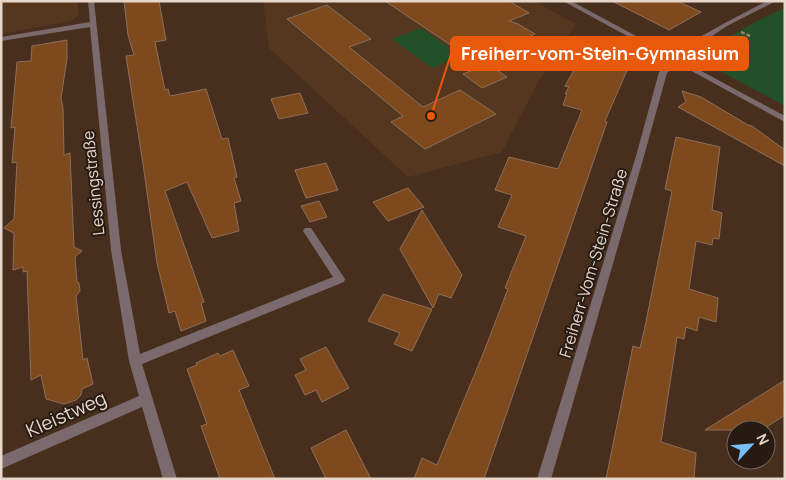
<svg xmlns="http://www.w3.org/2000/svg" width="786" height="480" font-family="Manrope,sans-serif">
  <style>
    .built { fill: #55371f }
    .green { fill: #225028 }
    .building { fill: #7e491c; stroke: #8c6f5b }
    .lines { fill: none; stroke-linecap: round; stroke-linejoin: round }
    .path { stroke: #958071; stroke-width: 2.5; stroke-dasharray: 4 2; stroke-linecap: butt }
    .minor { fill: #7a6a6d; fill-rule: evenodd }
    .tertiary { fill: #7a6a6d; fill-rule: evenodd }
    .labels { text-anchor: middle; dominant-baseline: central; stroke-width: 4; stroke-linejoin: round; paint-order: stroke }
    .street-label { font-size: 16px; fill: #e7d7cb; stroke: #261a12 }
    .near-street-label { font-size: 19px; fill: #e7d7cb; stroke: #261a12 }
    .leader { fill: none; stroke: #e8590c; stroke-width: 2 }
    .callout-dot { fill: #e8590c; stroke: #261a12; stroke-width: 2 }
    .callout { fill: #e8590c; stroke: #e8590c; stroke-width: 2 }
    .callout-label { font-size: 18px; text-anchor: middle; font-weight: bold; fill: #fff }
  </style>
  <rect width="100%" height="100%" fill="#482f1d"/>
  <!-- built -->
  <path class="built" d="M1,1H78V16L71,21L1,34Z
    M263,1H534L576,24L539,80L502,152L408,177L269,48Z"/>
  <!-- green -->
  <path class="green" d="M785,8V106L698,59C725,38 753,22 785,8Z
    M421,28L461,56L432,68L392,39Z"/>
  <!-- building -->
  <path class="building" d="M124,1H159L166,40L155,42L165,90L168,89L170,96L206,89L222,139L228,138L237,177L234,178L241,201L234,203L239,231L212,238L187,182L165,191L204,302L201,303L206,321L181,331L175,311L169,313L157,263L143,164L126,56L134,55L128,35Z
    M385,1H509L529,13L509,21L518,24L535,34L473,60Z
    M612,1H677L701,12L669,30Z
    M327,5L371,39L349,47L423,107L460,90L496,114L425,149L391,122L403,116L287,19Z
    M574,36L595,41L590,51L631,61L605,121L607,122L484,479H414L422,458L437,465L483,354L508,289L505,288L526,236L498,227L512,195L495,190L509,157L558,169L582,110L563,105L567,94H565L569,87L565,86L578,63L561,59Z
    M67,40V59L61,98L63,108L64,155L70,153L74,247L82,251L75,257L77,282L79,283L80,291L76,296L83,360L87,358L93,384L82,389L81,395L76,400L64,404L46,399L41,375L31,380L27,271L23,272V267L13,270L14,233L4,228L14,219L17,162L12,163L15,127L11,128L17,62L31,61L32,46Z
    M488,64L507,77L482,88L463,74Z
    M682,91L701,97L748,125L752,126L785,150V166L678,107L686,102Z
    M300,93L308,113L279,119L271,99Z
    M676,137L720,147L712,210L722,213L719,239L713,238L712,245L696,241L689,289L718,298L716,322L699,317L697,331L686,327L684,339L677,337L661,442L696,453L694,479H606L633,346L640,348L645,327L672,191L665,189Z
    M326,163L338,190L306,198L295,170Z
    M408,188L424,207L388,221L373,202Z
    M319,201L327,217L310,222L301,206Z
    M422,210L462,275L451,298L439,294L433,308L400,249Z
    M383,294L432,309L412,351L394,344L400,333L368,321Z
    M326,347L349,388L322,402L316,390L305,395L295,375L306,370L300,359Z
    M233,350L249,386L239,390L275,479H220L201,426L207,424L187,369L197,365L196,363L218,353L220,356Z
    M785,380V415L762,430H705Z
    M346,430L371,479H326L311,448Z"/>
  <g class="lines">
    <!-- path -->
    <path class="path" d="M741,32L750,36"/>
    <!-- minor -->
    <path class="minor" d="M88,1H94L121,250L140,354L333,277L305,234L303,231L305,228H311L345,279L344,282L142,364L177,479H163L142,407L1,469V456L139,396L129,361L111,250L90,27L1,41V37L90,22Z
      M767,1H776L727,26L697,46L667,73L644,156L551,479H537L636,156L659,72L691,42L723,24Z"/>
    <!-- tertiary -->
    <path class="tertiary" d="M563,1H571L785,116V122Z"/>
  </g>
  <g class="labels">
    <!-- street labels -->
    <g class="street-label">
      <text transform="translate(93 183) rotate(-96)">Lessingstraße</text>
      <text transform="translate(593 263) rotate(-73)">Freiherr-Vom-Stein-Straße</text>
    </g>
    <!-- near-street labels -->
    <g class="near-street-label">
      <text transform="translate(66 414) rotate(-24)">Kleistweg</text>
    </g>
  </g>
  <!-- callouts -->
  <path class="leader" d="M431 116L451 54"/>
  <circle class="callout-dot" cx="431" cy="116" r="5"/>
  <rect class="callout" x="451" y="37" width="297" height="33" rx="5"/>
  <g class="callout-label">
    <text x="600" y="60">Freiherr-vom-Stein-Gymnasium</text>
  </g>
  <!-- border -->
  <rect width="786" height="480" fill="none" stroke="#e7d7cb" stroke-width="5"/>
  <!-- north arrow -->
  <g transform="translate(751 445) rotate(64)"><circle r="24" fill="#261a12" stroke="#73665c"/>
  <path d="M0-4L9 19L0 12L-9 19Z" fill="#76c0f7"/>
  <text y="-8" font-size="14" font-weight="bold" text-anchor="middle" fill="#e7d7cb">N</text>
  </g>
</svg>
